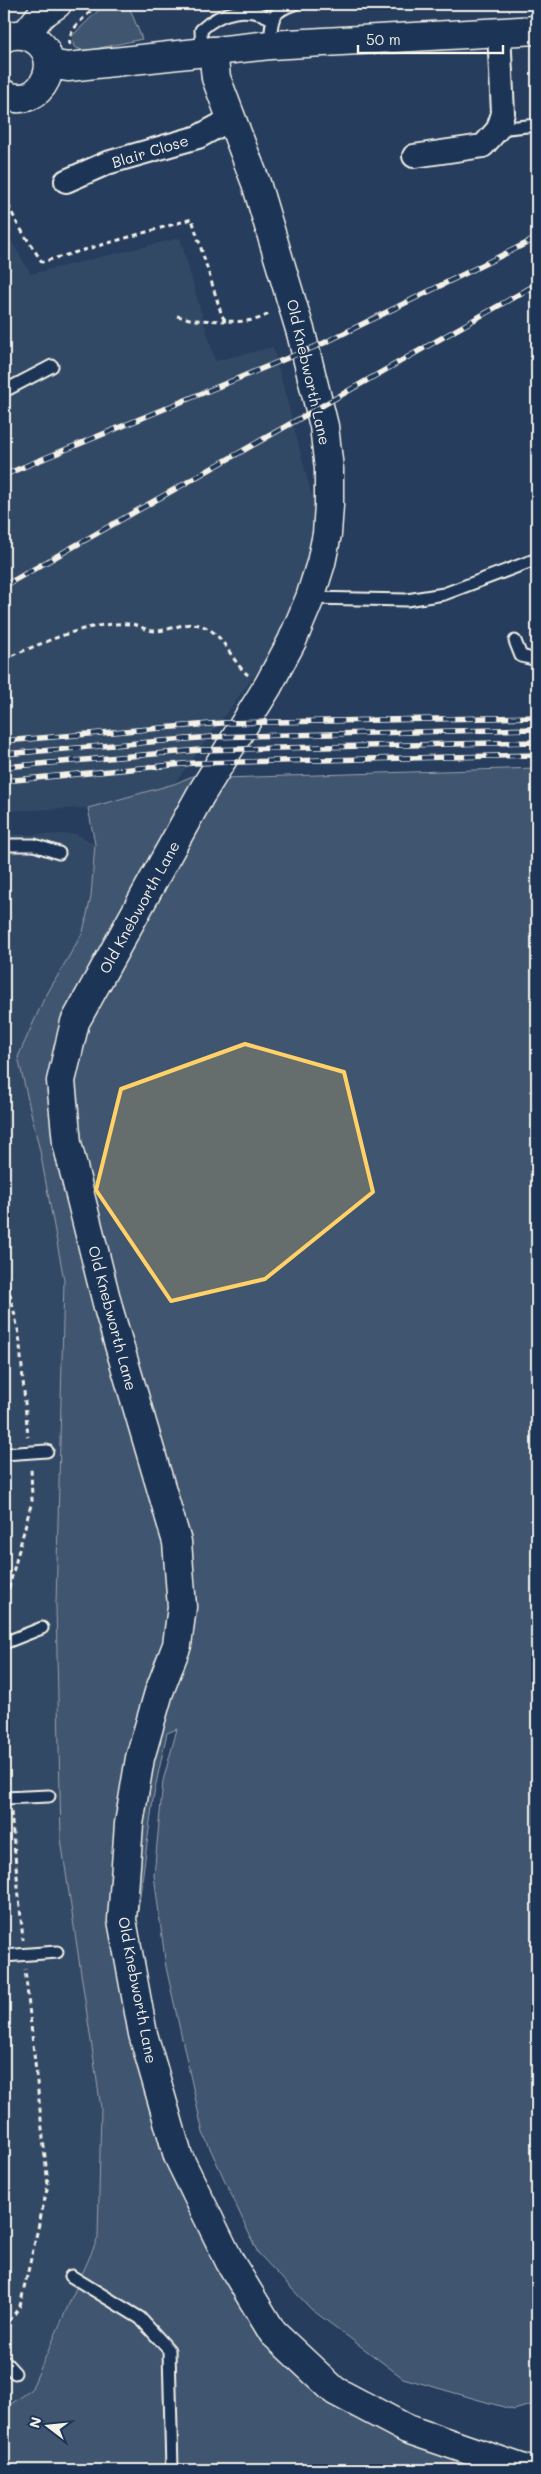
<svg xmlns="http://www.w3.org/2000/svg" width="541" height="2474" font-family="Mali,sans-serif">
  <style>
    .built { fill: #334966 }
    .green { fill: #40546f; stroke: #9aa2ac }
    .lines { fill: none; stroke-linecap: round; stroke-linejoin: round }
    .service-casing { stroke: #f4f1e8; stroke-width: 15 }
    .minor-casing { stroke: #f4f1e8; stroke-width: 26 }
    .tertiary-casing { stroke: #f4f1e8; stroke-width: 31 }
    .secondary-casing { stroke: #f4f1e8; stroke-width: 31 }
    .path { stroke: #f4f1e8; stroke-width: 3; stroke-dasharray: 5 4; stroke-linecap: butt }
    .service { stroke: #1d3557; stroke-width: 11 }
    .minor { stroke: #1d3557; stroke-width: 22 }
    .tertiary { stroke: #1d3557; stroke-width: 28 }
    .secondary { stroke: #1d3557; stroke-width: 28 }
    .rail-casing { stroke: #f4f1e8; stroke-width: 5.5 }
    .rail { stroke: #1d3557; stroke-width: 4; stroke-dasharray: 11; stroke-linecap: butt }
    .marked { fill: #ffd166; fill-opacity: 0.2; stroke: #ffd166; stroke-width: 4; stroke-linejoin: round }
    .labels { text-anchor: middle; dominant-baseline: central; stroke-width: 4; stroke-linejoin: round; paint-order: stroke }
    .street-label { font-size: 15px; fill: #f4f1e8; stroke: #1d3557 }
  </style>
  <rect width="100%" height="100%" fill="#263d5d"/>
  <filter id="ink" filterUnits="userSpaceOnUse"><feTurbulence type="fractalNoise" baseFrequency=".02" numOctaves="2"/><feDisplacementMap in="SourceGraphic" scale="10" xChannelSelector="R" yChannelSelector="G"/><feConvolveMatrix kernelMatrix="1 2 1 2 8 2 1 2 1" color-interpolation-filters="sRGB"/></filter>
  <g filter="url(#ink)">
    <!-- built -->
    <path class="built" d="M4,229L31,274L180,238L215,361L273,347L317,516L288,630L174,784L88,808L4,811Z
      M76,834L95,844L91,897L83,932L43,1001L18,1057L40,1151L64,1280L56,1605L61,1839L101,2108L98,2237L31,2390L4,2409V835Z"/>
    <!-- green -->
    <path class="green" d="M101,4H128L142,39L90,50H82L74,47L72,36L102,7Z
      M537,768V2403L514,2410L403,2378L311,2309L258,2253L203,2133L166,1967L154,1875L163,1781L177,1729L167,1733L154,1793L137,1917H132L146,1784L190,1612L74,1135L69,1079L83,1024L224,778Z
      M204,771L52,1073L168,1543L173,1596L167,1639L118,1857L116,1968L158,2117L202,2227L258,2337L323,2396L394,2439L486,2470H4V2409L31,2390L98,2238L101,2108L61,1839L56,1605L64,1280L40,1151L18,1057L43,1001L83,932L91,897L95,844L88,808L174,784Z"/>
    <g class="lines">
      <defs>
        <path id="service" d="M270,45C272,22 269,12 294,4
          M202,52L201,30C221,11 248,5 272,19
          M498,129L537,125
          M4,391L52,366
          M310,598L407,600L444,594L537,559
          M515,641L521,656L537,660
          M4,845H34L59,853
          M4,1454L47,1451
          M4,1643L42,1628
          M4,1798L49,1796
          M4,1956L57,1952
          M71,2276L140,2318L169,2350L172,2470
          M4,2361L15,2373"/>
        <path id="minor" d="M414,156L483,146L498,129L503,113L499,32
          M66,181L107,163L198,137L233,118"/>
        <path id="tertiary" d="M25,35L41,15L57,4
          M213,51L216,78L256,183L301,333L324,426L329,469V505L327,534L321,563L310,598L292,641L268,686L201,794L75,1022L61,1081L67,1143L109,1311L177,1542L182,1607L177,1645L159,1692L140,1758L129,1824L122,1920L143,2034L178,2156L230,2262L273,2333L335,2391L407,2429L527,2470"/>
        <path id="secondary" d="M4,38C11,34 22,34 30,37C69,55 41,114 4,94
          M50,64L68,67L270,45L537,30"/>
      </defs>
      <!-- service casing -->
      <use href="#service" class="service-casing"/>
      <!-- minor casing -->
      <use href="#minor" class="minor-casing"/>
      <!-- tertiary casing -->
      <use href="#tertiary" class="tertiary-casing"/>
      <!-- secondary casing -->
      <use href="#secondary" class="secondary-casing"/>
      <!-- path -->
      <path class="path" d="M4,11L13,4
        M70,45C66,30 89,13 100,4
        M4,197L18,225L42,262L192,219L222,316L226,321C241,322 259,322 271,312
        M177,316L194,320L226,321
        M4,659C44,643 86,621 131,624C140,625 148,632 157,631C173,630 188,619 205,627C225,636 231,661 248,675
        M4,1267L19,1334L28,1437
        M4,1606L32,1501L31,1466
        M4,1744L8,1784
        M11,1812L23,1940
        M4,2329L20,2306L48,2185L25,1969"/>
      <!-- service -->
      <use href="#service" class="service"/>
      <!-- minor -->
      <use href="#minor" class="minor"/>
      <!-- tertiary -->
      <use href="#tertiary" class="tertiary"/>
      <!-- secondary -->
      <use href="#secondary" class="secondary"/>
      <defs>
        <path id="rail" d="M4,475L324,343L537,238
          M4,586L537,284
          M4,741L222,723L537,717
          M4,754L211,737L537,729
          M4,767L200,750L537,742
          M4,781L194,763L537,755"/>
      </defs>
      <!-- rail casing -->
      <use href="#rail" class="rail-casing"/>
      <!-- rail -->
      <use href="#rail" class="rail"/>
    </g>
  </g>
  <!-- marked area -->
  <path class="marked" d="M245,1044L344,1072L373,1192L265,1279L171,1301L96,1190L121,1089Z"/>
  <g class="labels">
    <!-- street labels -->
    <g class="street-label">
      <text transform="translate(150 151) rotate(-17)">Blair Close</text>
      <text transform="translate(309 372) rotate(77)">Old Knebworth Lane</text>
      <text transform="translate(139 907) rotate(-61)">Old Knebworth Lane</text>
      <text transform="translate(113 1318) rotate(75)">Old Knebworth Lane</text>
      <text transform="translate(138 1990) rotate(79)">Old Knebworth Lane</text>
    </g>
  </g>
  <!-- margin -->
  <rect width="541" height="2474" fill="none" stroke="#1d3557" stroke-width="20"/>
  <rect x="10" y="10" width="521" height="2454" fill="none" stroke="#f4f1e8" stroke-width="2" filter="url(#ink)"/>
  <!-- north arrow -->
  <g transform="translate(48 2426) rotate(286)" stroke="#1d3557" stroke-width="4" paint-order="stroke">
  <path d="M0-4L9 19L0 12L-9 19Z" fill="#f4f1e8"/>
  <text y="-8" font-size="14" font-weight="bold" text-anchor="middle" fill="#f4f1e8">N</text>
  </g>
  <!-- scale -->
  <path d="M358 45v8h145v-8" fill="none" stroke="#f4f1e8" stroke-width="2.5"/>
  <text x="366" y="45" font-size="15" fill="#f4f1e8" stroke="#1d3557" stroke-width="4" paint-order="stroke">50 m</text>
</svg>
